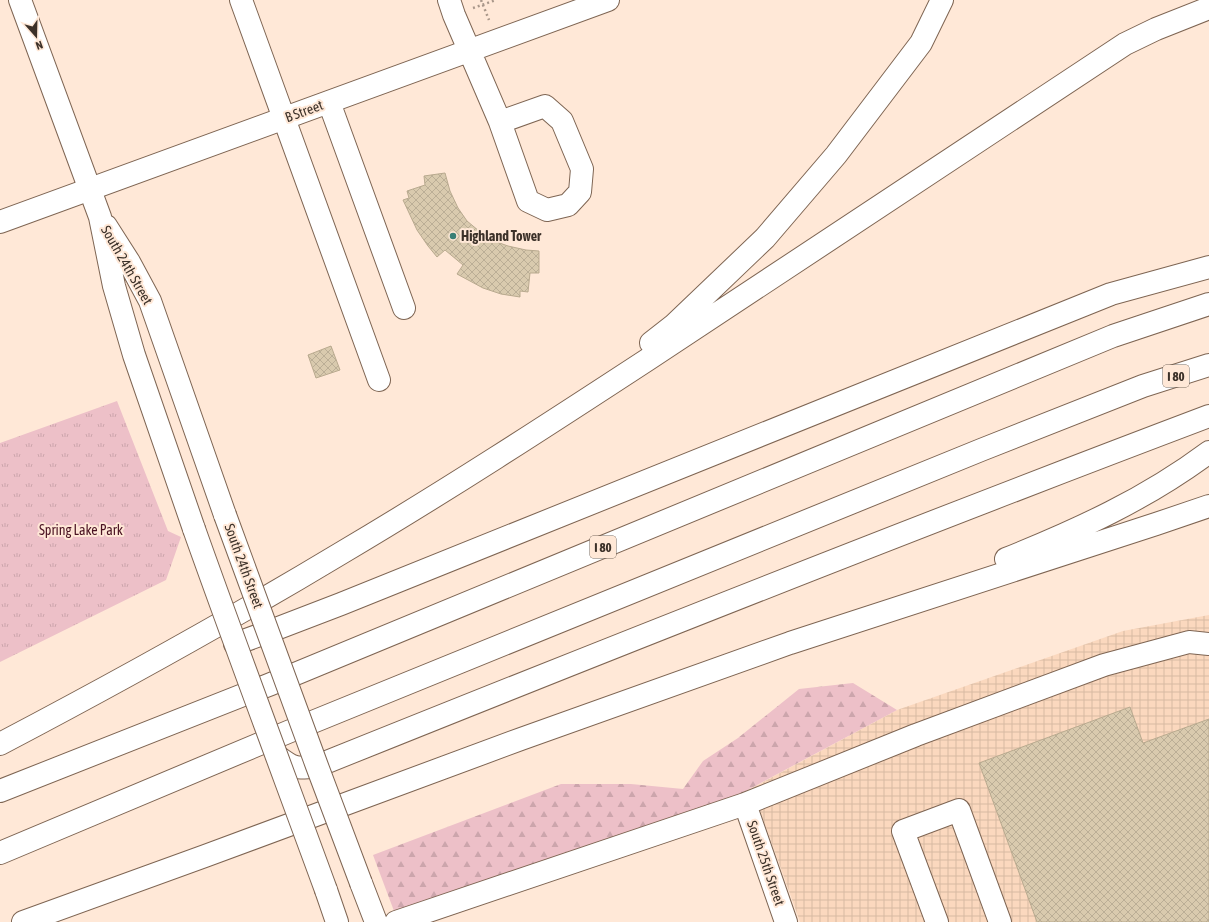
<svg xmlns="http://www.w3.org/2000/svg" width="1209" height="922" font-family="'Asap Condensed',sans-serif">
  <style>
    .industrial { fill: url(#industrial-grid) }
    .forest { fill: url(#forest-firs) }
    .park { fill: url(#park-tufts) }
    .building { fill: url(#building-cross-hatch); stroke: #b9aa8f }
    .lines { fill: none; stroke-linecap: round; stroke-linejoin: round }
    .minor-casing { stroke: #7e6553; stroke-width: 24 }
    .major-casing { stroke: #7e6553; stroke-width: 24 }
    .highway-casing { stroke: #7e6553; stroke-width: 24 }
    .path { stroke: #a9978a; stroke-width: 2.5; stroke-dasharray: 2 3; stroke-linecap: butt }
    .minor { stroke: #fff; stroke-width: 22 }
    .major { stroke: #fff; stroke-width: 22 }
    .highway { stroke: #fff; stroke-width: 22 }
    .major-bridge-casing { stroke: #7e6553; stroke-width: 24; stroke-linecap: butt }
    .major-bridge { stroke: #fff; stroke-width: 22 }
    .poi-dot { fill: #397f76; stroke: #ffe8d7; stroke-width: 1.5 }
    .labels { text-anchor: middle; dominant-baseline: central; stroke-width: 4; stroke-linejoin: round; paint-order: stroke }
    .shield { fill: #ffe8d7; stroke: #76685d; stroke-width: 1 }
    .shield-label { font-size: 13px; font-weight: bold; fill: #3c3129 }
    .street-label { font-size: 14px; fill: #3c3129; stroke: #ffe8d7 }
    .poi-label { font-size: 14px; font-weight: bold; fill: #3c3129; stroke: #ffe8d7; text-anchor: start }
    .park-label { font-size: 14px; fill: #4a1222; stroke: #ffe8d7 }
  </style>
  <defs>
    <pattern id="industrial-grid" width="8" height="8" patternUnits="userSpaceOnUse"><rect width="8" height="8" fill="#fbd8be"/><path d="M0 4h8M4 0v8" fill="none" stroke="#d8baa3"/></pattern>
    <pattern id="forest-firs" width="22" height="20" patternUnits="userSpaceOnUse"><rect width="22" height="20" fill="#edc0c8"/><path d="M5 1l3.5 6h-7zM16 11l3.5 6h-7z" fill="#cca5ac"/></pattern>
    <pattern id="park-tufts" width="24" height="20" patternUnits="userSpaceOnUse"><rect width="24" height="20" fill="#edc0c8"/><path d="M3 7l-1-3M5 7V3M7 7l1-3M15 17l-1-3M17 17v-4M19 17l1-3" fill="none" stroke="#cca5ac"/></pattern>
    <pattern id="building-cross-hatch" width="8" height="8" patternUnits="userSpaceOnUse"><rect width="8" height="8" fill="#d9caae"/><path d="M0 0l8 8M0 8l8-8" fill="none" stroke="#bbae96"/></pattern>
  </defs>
  <rect width="100%" height="100%" fill="#ffe8d7"/>
  <!-- industrial -->
  <path class="industrial" d="M1209,615V922H800L752,788L897,710L1123,631Z"/>
  <!-- forest -->
  <path class="forest" d="M853,683L897,710L727,801L394,911L373,855L561,784H631L683,789L703,761L738,738L799,689Z"/>
  <!-- park -->
  <path class="park" d="M117,401L168,531L181,537L166,580L0,662V443Z"/>
  <!-- building -->
  <path class="building" d="M445,173L450,191L458,208L467,221L479,231L494,241L508,246L526,250L539,251V273H530L528,292L520,291V297L501,294L483,288L457,274L463,265L445,250L437,257L428,246L417,230L403,200L409,198L407,191L425,185L424,176Z
    M331,346L340,370L316,378L308,355Z
    M1130,707L1143,743L1209,719V922H1037L979,763Z"/>
  <g class="lines">
    <defs>
      <path id="minor" d="M241,0L379,380
        M449,0L454,15L500,122L528,201L547,210L568,205L580,192L582,169L562,121L545,106L500,122
        M329,102L404,308
        M0,222L608,0
        M745,804L786,922
        M396,922L745,804L916,735L1104,665L1189,642L1209,644
        M937,922L903,831L959,810L1000,922"/>
      <path id="major" d="M20,0L100,217L114,286L134,355L194,529
        M106,226L129,262L150,301L225,515
        M361,883L376,922
        M326,890L337,922"/>
      <path id="highway" d="M651,343L674,325L765,238L836,155L921,43L942,0
        M1006,559C1078,530 1146,499 1209,452
        M235,644L268,632L341,604L1111,294L1209,267
        M0,744C116,683 230,620 343,552C446,491 546,426 647,360C807,256 966,150 1125,44L1156,29L1209,8
        M277,756C294,769 296,769 317,766C613,647 910,529 1209,416
        M0,791L271,684L1113,336L1209,304
        M0,853L288,732L981,450L1143,386L1209,365
        M23,922L205,856L521,739L790,643L1156,524L1209,506"/>
    </defs>
    <!-- minor casing -->
    <use href="#minor" class="minor-casing"/>
    <!-- major casing -->
    <use href="#major" class="major-casing"/>
    <!-- highway casing -->
    <use href="#highway" class="highway-casing"/>
    <!-- path -->
    <path class="path" d="M481,0L489,20
      M473,8L496,0"/>
    <!-- minor -->
    <use href="#minor" class="minor"/>
    <!-- major -->
    <use href="#major" class="major"/>
    <!-- highway -->
    <use href="#highway" class="highway"/>
    <defs>
      <path id="major-bridge" d="M225,515L317,766L361,883
        M194,529C237,650 282,770 326,890"/>
    </defs>
    <!-- major-bridge casing -->
    <use href="#major-bridge" class="major-bridge-casing"/>
    <!-- major-bridge -->
    <use href="#major-bridge" class="major-bridge"/>
  </g>
  <!-- markers -->
  <circle class="poi-dot" cx="453" cy="236" r="4"/>
  <g class="labels">
    <!-- shield labels -->
    <g class="shield">
      <rect x="1163" y="365" width="26" height="22" rx="3"/>
      <rect x="590" y="536" width="26" height="22" rx="3"/>
    </g>
    <g class="shield-label">
      <text x="1176" y="376">I 80</text>
      <text x="603" y="547">I 80</text>
    </g>
    <!-- street labels -->
    <g class="street-label">
      <text transform="translate(304 111) rotate(-20)">B Street</text>
      <text transform="translate(127 265) rotate(60)">South 24th Street</text>
      <text transform="translate(244 566) rotate(70)">South 24th Street</text>
      <text transform="translate(766 863) rotate(71)">South 25th Street</text>
    </g>
    <!-- poi labels -->
    <g class="poi-label">
      <text x="461" y="236">Highland Tower</text>
    </g>
    <!-- park labels -->
    <g class="park-label">
      <text x="81" y="530">Spring Lake Park</text>
    </g>
  </g>
  <!-- north arrow -->
  <g transform="translate(36 36) rotate(160)" stroke="#ffe8d7" stroke-width="3" paint-order="stroke">
  <path d="M0-3L7 15L0 10L-7 15Z" fill="#3c3129"/>
  <text y="-6" font-size="11" font-weight="bold" text-anchor="middle" fill="#3c3129">N</text>
  </g>
</svg>
